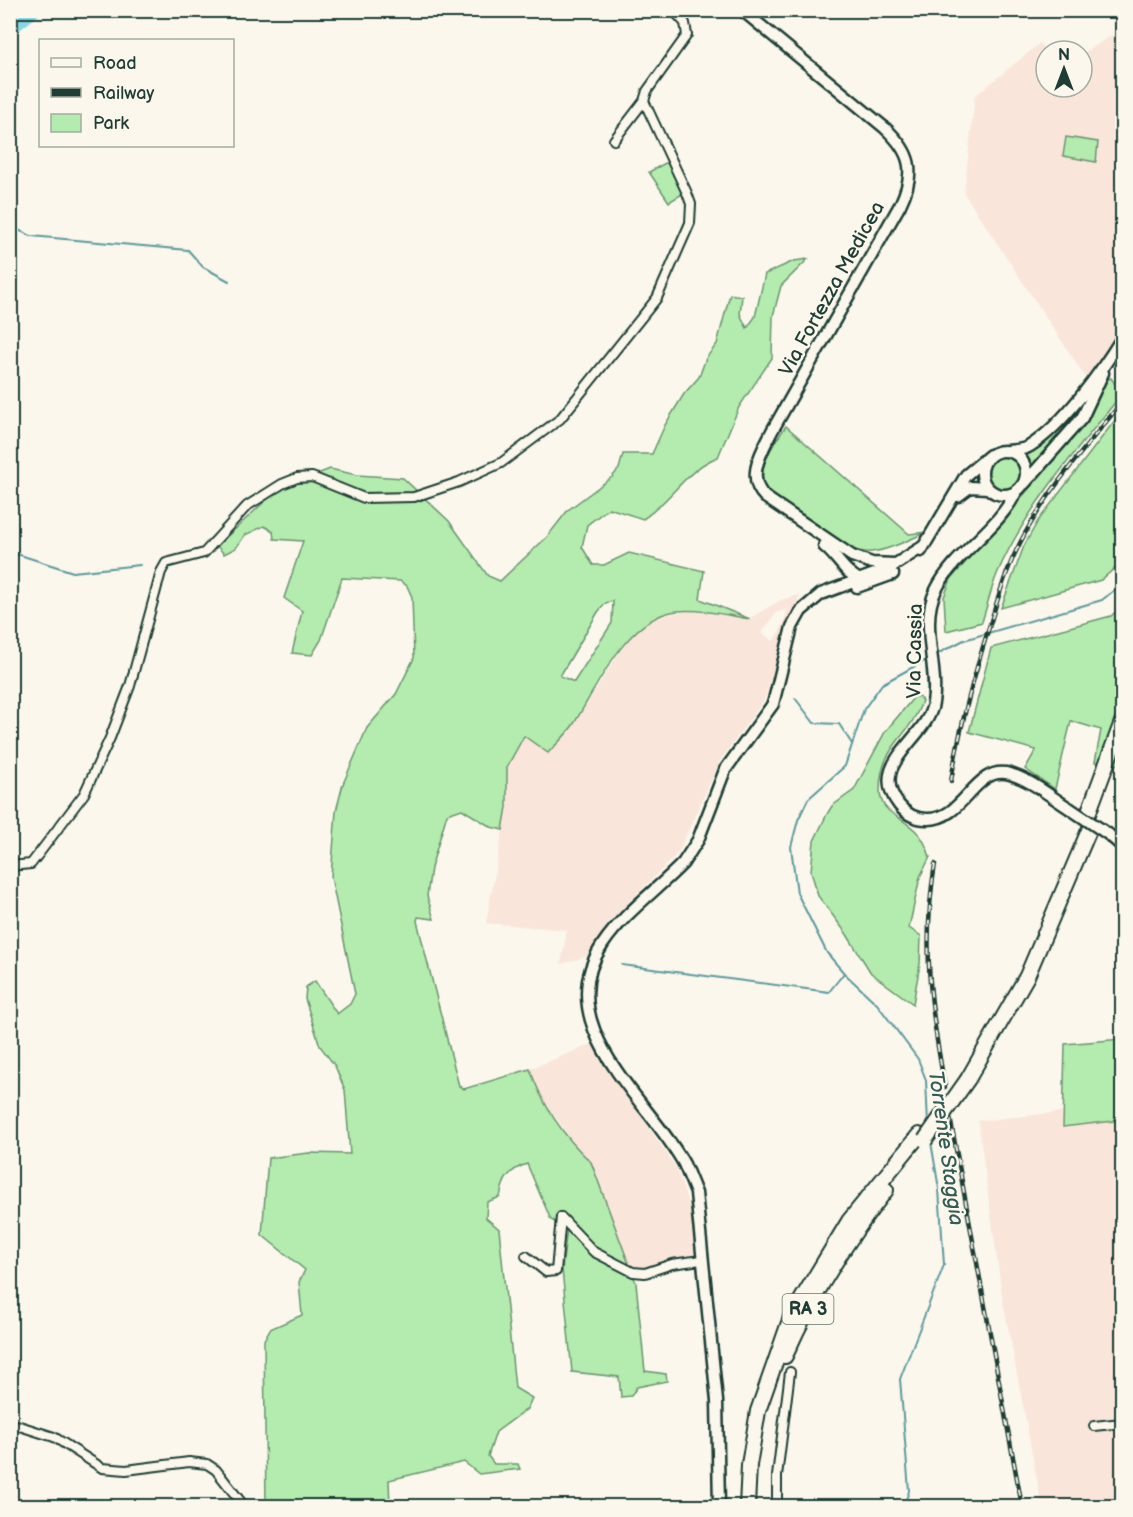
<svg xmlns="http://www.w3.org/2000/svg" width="1133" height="1517" font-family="'Balsamiq Sans',sans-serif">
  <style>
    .built { fill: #fae5da; fill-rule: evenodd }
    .green { fill: #b4ebae; stroke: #6a9471; stroke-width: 1.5; fill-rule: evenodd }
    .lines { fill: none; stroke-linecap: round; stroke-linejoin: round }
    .stream { stroke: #5d999d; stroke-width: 2 }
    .river { stroke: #87d7e3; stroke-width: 12 }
    .street-casing { stroke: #1f3d34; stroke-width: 12 }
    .secondary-casing { stroke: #1f3d34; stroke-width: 15 }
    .highway-casing { stroke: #1f3d34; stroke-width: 18 }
    .street { stroke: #fbf7ec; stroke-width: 8 }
    .secondary { stroke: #fbf7ec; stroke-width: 10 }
    .highway { stroke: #fbf7ec; stroke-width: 14 }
    .rail-casing { stroke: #1f3d34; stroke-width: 4.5 }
    .rail { stroke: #fbf7ec; stroke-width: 2; stroke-dasharray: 7; stroke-linecap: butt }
    .secondary-bridge-casing { stroke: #1f3d34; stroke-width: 15; stroke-linecap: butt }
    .highway-bridge-casing { stroke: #1f3d34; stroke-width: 18; stroke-linecap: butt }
    .secondary-bridge { stroke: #fbf7ec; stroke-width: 10 }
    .highway-bridge { stroke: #fbf7ec; stroke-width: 14 }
    .labels { text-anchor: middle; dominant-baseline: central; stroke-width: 5; stroke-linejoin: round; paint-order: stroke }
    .shield { fill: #fbf7ec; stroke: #61756b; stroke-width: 1.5 }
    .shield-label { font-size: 18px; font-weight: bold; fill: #1f3d34 }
    .street-label { font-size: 20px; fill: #1f3d34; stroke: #fbf7ec }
    .water-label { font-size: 21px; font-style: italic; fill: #345c57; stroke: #fbf7ec }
  </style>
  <rect width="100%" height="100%" fill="#fbf7ec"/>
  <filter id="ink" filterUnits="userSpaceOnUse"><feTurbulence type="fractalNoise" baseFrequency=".0167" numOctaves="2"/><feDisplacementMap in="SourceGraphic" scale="12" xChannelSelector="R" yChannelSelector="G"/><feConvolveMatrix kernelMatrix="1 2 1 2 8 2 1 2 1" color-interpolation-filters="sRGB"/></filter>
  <g filter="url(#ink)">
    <!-- built -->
    <path class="built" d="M1122,29V329L1088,381L964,193L975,96L1040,43L1046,51V87H1082V54Z
      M800,595L786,631L764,700L720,761L678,853L609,922L588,956L561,964L567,930L486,923L507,807V767L524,736L548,753L575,723L626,641L639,627L655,617L687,611L750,618L781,600ZM787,609L783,626L773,641L762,633L776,613Z
      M595,1043L614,1077L676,1167L693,1218L696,1255L641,1269H631L591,1162L576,1147L539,1094L530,1069Z
      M1062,1112L1064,1127L1122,1120V1506H1042L1002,1295L978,1121Z"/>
    <!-- green -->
    <path class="green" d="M1066,137L1098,142L1096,162L1063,156Z
      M667,162L684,193L669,202L649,172Z
      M808,259L781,286L773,316L772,358L739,407L718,457C687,468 671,501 643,519L609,508L587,525L582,547L593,565H604L629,553L704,571L700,599L750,619C727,615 701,609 677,611C627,617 599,683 575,722C568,734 557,743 548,753L524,736L507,767V807L503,830L491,827L462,809L447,814L431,868L427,896L434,919L418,917L417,921L459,1086L464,1089L530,1069C542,1104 564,1137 591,1162L636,1283L645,1371L666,1374L667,1381L637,1387L631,1396L621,1397L619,1377L572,1372L562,1269L567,1228L551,1220L527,1164C509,1170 503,1179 500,1197L487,1202L486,1218L499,1229L515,1388L532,1398L527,1409L496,1432L488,1456L494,1464H518L520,1469L479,1474L464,1462L389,1480L390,1506H266L264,1340L270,1329L302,1315L299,1282L305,1270L262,1235L268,1158L309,1153L350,1154L345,1090L335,1066L320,1046L305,999L306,987L315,981L337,1014L350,1004L355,994L331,877L336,811L343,784L367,728L396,694L414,658L412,597L407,586L400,581L342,578L321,640L312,655L292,653L302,611L284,598L303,541L274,539L273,531L264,526L245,535L236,548L224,554L217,546L278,489L330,469L357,475L403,478L449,521L488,576L500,581L547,537L568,510L612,477L619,469L623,454H652L665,425L684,394L699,377L706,358L717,344L730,294L742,296L740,314L747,328L755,317L765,274L794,261ZM613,601L612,623L574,682L560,676L598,612L606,603Z
      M1111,378L1122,394C1077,450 1026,507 997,574C991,589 987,606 982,622L946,631L944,597L951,579L1083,426L1099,397L1103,381Z
      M1089,389L1080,412L1031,470L1027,456L1062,423Z
      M1119,415L1122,421V562L1101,580L1001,608L1024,546L1038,521Z
      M786,426L909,534L927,532C910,539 890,550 871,552C839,555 791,509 765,491C756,466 773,445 786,426Z
      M987 474a17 17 0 1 1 34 0a17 17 0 1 1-34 0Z
      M1122,606L1121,764L1095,762L1101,730L1071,721L1055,789L1025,769L1036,750L969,732L991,648L1111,616Z
      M919,696L922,701C910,738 880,745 880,790C880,798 883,806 889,811C911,827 922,830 930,857L920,877L909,928L921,936L920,964L913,1004L871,973L846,933L818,896L811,871L814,841L827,814L832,806L854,790L885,732L914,697Z
      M1122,1039V1120L1063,1127L1065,1044Z"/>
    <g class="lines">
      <!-- stream -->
      <path class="stream" d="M10,226L31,236L188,250L203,267L229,281
        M10,554L20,555L73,572L140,565
        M935,655L964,640L1102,600L1122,584
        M928,659L882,684L864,709L845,766L808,799L798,820L791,847L797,893L827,953L844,973L877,1004L918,1059L926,1080L928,1124
        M795,698L814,723L839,724L852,744
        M622,965L829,992L844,973
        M904,1506L909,1491L900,1379L944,1265L939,1189L931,1142"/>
      <!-- river -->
      <path class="river" d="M10,30L35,10"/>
      <defs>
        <path id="street" d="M1101,12L1107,10
          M614,140L644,101
          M10,866L31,864L84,794L110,738L130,686L161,572L166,563L204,553L247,506L282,484L297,478L312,477L364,498L414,497L459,482L501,463L560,419L657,298L690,223L691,204L687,193L644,101L647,91L687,35L685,23L673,10
          M526,1256L546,1272L556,1271L561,1217L594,1252L633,1272L645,1273L672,1264L701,1260
          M10,1423L54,1437L102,1468L126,1470L189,1462L207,1464L216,1470L244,1506
          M1094,1426L1122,1423
          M777,1506V1476L790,1372"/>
        <path id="secondary" d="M742,10L885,128C912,153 916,172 900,205L772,431C762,451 745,478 765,497L852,556L872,563L894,564
          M982 473a22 22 0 1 1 44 0a22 22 0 1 1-44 0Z
          M1008,451C1016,450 1024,450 1030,446C1064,424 1101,372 1122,338
          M1024,484L1082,418L1103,373
          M1016,492C998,530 955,552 936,590C919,624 939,667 933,703C928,739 866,763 899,805C906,814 916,819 927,819C965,820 974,764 1010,774C1031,780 1050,796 1069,808
          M958,496L970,487L987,488
          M824,546C839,558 843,572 862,581
          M921,551L966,475L990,455
          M857,587L893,574
          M1108,834L1122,846
          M719,1506L717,1401L696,1193C692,1183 688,1173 684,1164C649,1099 548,1026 603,944C624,913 657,890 683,863L698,840L725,770L773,704L792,627L801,611L821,594L888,569L924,546"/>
        <path id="highway" d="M1088,814L1122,722
          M968,1079L1027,976L1090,828
          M785,1356C811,1297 846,1241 886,1190
          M747,1506L749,1465L758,1411L791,1317L849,1221L919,1135"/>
      </defs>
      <!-- street casing -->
      <use href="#street" class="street-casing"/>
      <!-- secondary casing -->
      <use href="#secondary" class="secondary-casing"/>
      <!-- highway casing -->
      <use href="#highway" class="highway-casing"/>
      <!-- street -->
      <use href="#street" class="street"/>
      <!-- secondary -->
      <use href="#secondary" class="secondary"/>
      <!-- highway -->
      <use href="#highway" class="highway"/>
      <defs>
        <path id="rail" d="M951,781C960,726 974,674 991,621C999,595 1007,568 1020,543C1046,492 1086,447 1122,402
          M935,864C922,944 930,1007 945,1087
          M950,1117L1022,1506"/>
      </defs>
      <!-- rail casing -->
      <use href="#rail" class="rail-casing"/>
      <!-- rail -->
      <use href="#rail" class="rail"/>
      <defs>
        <path id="secondary-bridge" d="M1069,808L1108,834"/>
        <path id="highway-bridge" d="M925,1140L968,1079"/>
      </defs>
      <!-- secondary-bridge casing -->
      <use href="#secondary-bridge" class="secondary-bridge-casing"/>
      <!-- highway-bridge casing -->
      <use href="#highway-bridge" class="highway-bridge-casing"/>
      <!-- secondary-bridge -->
      <use href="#secondary-bridge" class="secondary-bridge"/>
      <!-- highway-bridge -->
      <use href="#highway-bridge" class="highway-bridge"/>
    </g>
  </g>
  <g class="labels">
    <!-- shield labels -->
    <rect class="shield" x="782.5" y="1294" width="51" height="30" rx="4.5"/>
    <g class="shield-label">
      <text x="808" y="1309">RA 3</text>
    </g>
    <!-- street labels -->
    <g class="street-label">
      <text transform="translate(832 289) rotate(-61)">Via Fortezza Medicea</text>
      <text transform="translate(915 651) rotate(-89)">Via Cassia</text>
    </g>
    <!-- water labels -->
    <g class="water-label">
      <text transform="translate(946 1148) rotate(82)">Torrente Staggia</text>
    </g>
  </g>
  <!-- margin -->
  <rect width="1133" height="1517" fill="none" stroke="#fbf7ec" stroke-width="36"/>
  <rect x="18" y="18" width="1097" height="1481" fill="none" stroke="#1f3d34" stroke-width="2" filter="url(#ink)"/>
  <!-- legend -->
  <rect x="39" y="39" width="195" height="108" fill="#fbf7ec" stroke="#a3ada2" stroke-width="1.5"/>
  <rect x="51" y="58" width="30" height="9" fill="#fbf7ec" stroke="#a3ada2" stroke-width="1.5"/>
  <text x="93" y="69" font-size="18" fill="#1f3d34">Road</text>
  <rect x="51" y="88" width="30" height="9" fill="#1f3d34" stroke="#a3ada2" stroke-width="1.5"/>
  <text x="93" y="99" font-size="18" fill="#1f3d34">Railway</text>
  <rect x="51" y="114" width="30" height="18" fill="#b4ebae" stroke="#a3ada2" stroke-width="1.5"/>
  <text x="93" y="129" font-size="18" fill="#1f3d34">Park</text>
  <!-- north arrow -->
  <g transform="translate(1064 69)"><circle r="28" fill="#fbf7ec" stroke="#a3ada2" stroke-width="1.5"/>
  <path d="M0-4.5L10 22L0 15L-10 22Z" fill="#1f3d34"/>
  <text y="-9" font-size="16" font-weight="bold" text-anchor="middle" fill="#1f3d34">N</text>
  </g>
</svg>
